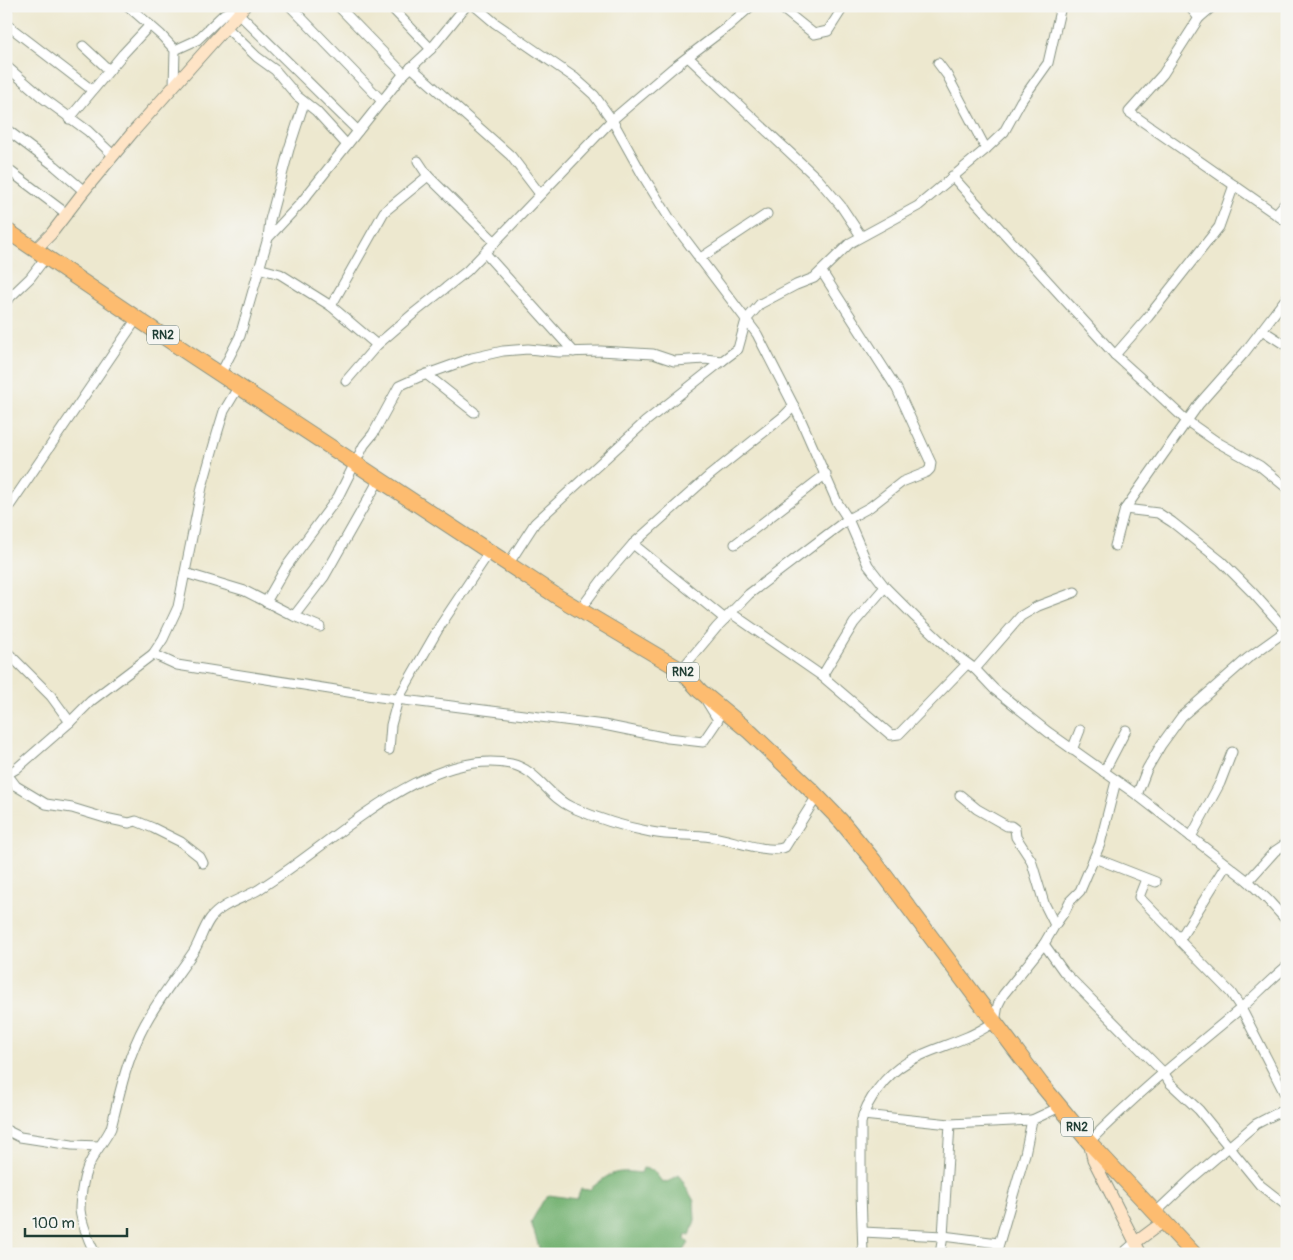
<svg xmlns="http://www.w3.org/2000/svg" width="1293" height="1260" font-family="Pangolin,sans-serif">
<rect width="100%" height="100%" fill="#f6f6f2"/>
<filter id="ink" filterUnits="userSpaceOnUse"><feTurbulence type="fractalNoise" baseFrequency=".02" numOctaves="2"/><feDisplacementMap in="SourceGraphic" scale="10" xChannelSelector="R" yChannelSelector="G"/><feConvolveMatrix kernelMatrix="1 2 1 2 8 2 1 2 1" color-interpolation-filters="sRGB"/></filter>
<filter id="wash" filterUnits="userSpaceOnUse"><feTurbulence type="fractalNoise" baseFrequency=".0096" numOctaves="4" result="noise"/><feDisplacementMap in="SourceGraphic" scale="20" xChannelSelector="R" yChannelSelector="G"/><feGaussianBlur stdDeviation="1.12" result="paint"/><feColorMatrix in="noise" values="0 0 0 0 0 0 0 0 0 0 0 0 0 0 0 0 0 1.4 0 .05"/><feComposite in="paint" operator="in"/></filter>
<g filter="url(#wash)">
<rect width="100%" height="100%" fill="#ede8cf"/>
<!-- forest -->
<path fill="#74b272" stroke="#4a7853" d="M 643,1168 L 653,1170 L 663,1183 L 669,1181 L 679,1175 L 694,1201 L 695,1220 L 690,1236 L 686,1235 L 685,1240 L 689,1243 L 682,1254 L 541,1254 L 531,1222 L 543,1201 L 549,1195 L 577,1199 L 581,1189 L 589,1190 C 611,1172 614,1170 641,1173 Z"/>
</g>
<g filter="url(#ink)">
<g fill="none" stroke-linecap="round" stroke-linejoin="round">
<!-- street casing -->
<g stroke="#869282" stroke-width="11">
<g id="street">
<path d="M 128,6 L 161,35 L 175,50 L 174,86"/>
<path d="M 290,6 L 382,101"/>
<path d="M 338,6 L 404,74"/>
<path d="M 390,6 L 431,49"/>
<path d="M 475,6 L 495,23 L 575,78 L 594,95 L 612,120 L 642,174 L 670,219 L 757,334 L 800,418 L 837,502 L 848,519 L 868,565 L 885,587 L 915,617 L 952,652 L 975,669 L 994,689 L 1048,732 L 1137,795 L 1248,881 L 1268,900 L 1287,921"/>
<path d="M 779,6 L 814,34 L 828,31 L 844,6"/>
<path d="M 1189,6 L 1199,18"/>
<path d="M 1213,6 L 1199,18 L 1163,74 L 1129,112 L 1287,222"/>
<path d="M 6,10 L 9,6"/>
<path d="M 238,13 L 358,131"/>
<path d="M 6,24 L 92,90"/>
<path d="M 226,27 L 257,57 L 275,70 L 297,96 L 316,111 L 347,145"/>
<path d="M 83,46 L 109,70"/>
<path d="M 175,50 L 197,40 L 224,14 L 240,8"/>
<path d="M 688,57 L 818,179 L 841,206 L 861,236"/>
<path d="M 938,63 L 947,75 L 986,149"/>
<path d="M 6,66 L 43,98 L 88,131 L 114,156"/>
<path d="M 411,67 L 511,156 L 540,194"/>
<path d="M 69,119 L 123,54 L 150,25"/>
<path d="M 6,129 L 55,166 L 84,191"/>
<path d="M 418,161 L 428,176 L 495,242"/>
<path d="M 6,168 L 67,214"/>
<path d="M 952,176 L 1115,355 L 1145,382 L 1187,421 L 1217,442 L 1260,466 L 1287,488"/>
<path d="M 1276,214 L 1287,201"/>
<path d="M 268,238 L 270,220 L 289,149 L 304,103"/>
<path d="M 485,253 L 574,352"/>
<path d="M 699,259 L 767,214"/>
<path d="M 258,268 L 280,274 L 331,306 L 377,345"/>
<path d="M 6,301 L 30,278 L 46,257"/>
<path d="M 331,306 L 384,212 L 428,176"/>
<path d="M 1262,330 L 1287,346"/>
<path d="M 1115,355 L 1148,317 L 1219,227 L 1234,185"/>
<path d="M 221,373 L 240,336 L 268,238 L 300,204 L 402,76 L 431,49 L 466,6"/>
<path d="M 426,374 L 474,412"/>
<path d="M 346,381 L 377,345 L 414,313 L 467,271 L 612,120 L 673,68 L 727,27 L 751,6"/>
<path d="M 1125,509 L 1158,513 L 1172,522 L 1221,561 L 1253,593 L 1286,630"/>
<path d="M 6,511 L 138,317"/>
<path d="M 633,544 L 725,619"/>
<path d="M 735,544 L 826,474"/>
<path d="M 1115,546 L 1125,509 L 1153,469 L 1199,404 L 1245,352 L 1287,297"/>
<path d="M 509,563 L 535,523 L 645,422 L 722,361"/>
<path d="M 185,573 L 245,591 L 294,616 L 324,577 L 380,478"/>
<path d="M 266,602 L 286,567 L 338,497 L 364,445 L 373,434 L 399,386 L 419,377 L 472,358 L 503,351 L 528,349 L 559,352 L 600,351 L 653,354 L 674,361 L 705,359 L 722,361 L 738,349 L 746,320 L 760,304 L 796,285 L 814,278 L 850,243 L 918,206 L 986,149 L 1004,132 L 1021,101 L 1048,63 L 1061,6"/>
<path d="M 579,611 L 602,580 L 633,544 L 709,476 L 784,416 L 794,406"/>
<path d="M 731,613 L 822,676 L 891,735 L 899,734 L 967,664"/>
<path d="M 294,616 L 320,627"/>
<path d="M 6,651 L 51,696 L 70,722"/>
<path d="M 153,654 L 177,665 L 380,697 L 604,725 L 668,738 L 703,742 L 718,720 L 707,702"/>
<path d="M 975,669 L 1021,616 L 1038,606 L 1075,592"/>
<path d="M 681,670 L 717,627 L 749,594 L 848,519 L 870,507 L 902,482 L 927,472 L 930,469 L 931,463 L 897,389 L 822,272"/>
<path d="M 822,676 L 854,623 L 885,587"/>
<path d="M 389,750 L 391,725 L 398,699 L 440,626 L 490,551"/>
<path d="M 1072,750 L 1080,730"/>
<path d="M 1104,772 L 1126,730"/>
<path d="M 7,774 L 16,786 L 46,804 L 72,808 L 105,818 L 129,823 L 136,821 L 153,828 L 181,842 L 200,857 L 203,863"/>
<path d="M 6,775 L 16,769 L 70,722 L 91,701 L 153,654 L 163,639 L 178,607 L 202,487 L 217,434 L 224,411 L 239,386"/>
<path d="M 1137,795 L 1147,769 L 1161,745 L 1182,716 L 1248,658 L 1287,630"/>
<path d="M 1191,837 L 1220,783 L 1232,752"/>
<path d="M 1093,860 L 1097,859 L 1156,882"/>
<path d="M 1226,865 L 1180,939 L 1180,941 L 1231,993 L 1241,1008 L 1287,1098"/>
<path d="M 1146,879 L 1139,897 L 1180,939"/>
<path d="M 1248,881 L 1275,851 L 1287,843"/>
<path d="M 1055,925 L 1065,911 L 1070,901 L 1080,891 L 1100,844 L 1116,781"/>
<path d="M 1044,944 L 1064,972 L 1163,1072 L 1170,1083 L 1199,1110 L 1260,1185 L 1287,1206"/>
<path d="M 863,1115 L 950,1124 L 1032,1120"/>
<path d="M 6,1130 L 20,1137 L 72,1145 L 99,1146"/>
<path d="M 1089,1142 C 1136,1094 1187,1053 1239,1010 C 1255,996 1270,980 1287,966"/>
<path d="M 1155,1213 L 1191,1179 L 1256,1124 L 1287,1108"/>
<path d="M 863,1232 L 943,1236 L 998,1243"/>
<path d="M 96,1254 C 90,1246 81,1220 80,1210 C 80,1201 83,1180 86,1172 C 91,1155 104,1143 111,1128 C 120,1092 127,1057 145,1024 C 159,998 178,975 194,951 C 200,941 203,929 210,919 C 221,904 242,899 258,890 C 264,886 270,882 276,878 C 340,836 430,747 511,764 C 538,770 548,797 571,807 C 596,818 624,827 651,832 C 671,836 692,834 712,837 C 731,839 769,855 785,847 L 817,796"/>
<path d="M 863,1254 L 861,1192 L 861,1123 C 864,1110 870,1099 878,1089 C 902,1056 932,1052 967,1037 C 977,1033 986,1027 995,1022 L 998,1005 L 1003,995 L 1044,944 L 1055,925 L 1044,903 L 1031,860 L 1016,837 L 1015,829 L 1011,826 L 1007,826 L 977,809 L 960,795"/>
<path d="M 940,1254 L 943,1236 L 950,1124"/>
<path d="M 996,1254 L 1025,1154 L 1032,1120 L 1060,1107"/>
<path d="M 1122,1254 L 1136,1242"/>
</g>
</g>
<!-- secondary casing -->
<g stroke="#869282" stroke-width="13">
<g id="secondary">
<path d="M 36,249 L 51,234 L 84,191 L 133,132 L 245,6"/>
<path d="M 1089,1142 L 1093,1159 L 1141,1254"/>
<path d="M 1136,1242 L 1163,1222"/>
</g>
</g>
<!-- highway casing -->
<g stroke="#869282" stroke-width="17">
<path id="highway" d="M 6,230 L 188,353 L 558,597 L 681,670 L 700,691 L 750,732 L 811,790 L 841,821 L 874,861 L 1041,1084 L 1089,1142 L 1194,1254"/>
</g>
<!-- street -->
<use href="#street" stroke="#fff" stroke-width="9"/>
<!-- secondary -->
<use href="#secondary" stroke="#fee4c6" stroke-width="11"/>
<!-- highway -->
<use href="#highway" stroke="#fdbc70" stroke-width="15"/>
</g>
</g>
<g text-anchor="middle" stroke-width="5" stroke-linejoin="round" paint-order="stroke">
<!-- shield labels -->
<g fill="#f6f6f2" stroke="#60746d" stroke-width="1">
<rect x="147" y="325.5" width="32" height="19" rx="4"/>
<rect x="667" y="662.5" width="32" height="19" rx="4"/>
<rect x="1061" y="1117.5" width="32" height="19" rx="4"/>
</g>
<g font-size="12" font-weight="bold" fill="#1f3d34">
<text x="163" y="339">RN2</text>
<text x="683" y="676">RN2</text>
<text x="1077" y="1131">RN2</text>
</g>
</g>
<!-- margin -->
<rect width="1293" height="1260" fill="none" stroke="#f6f6f2" stroke-width="25"/>
<!-- scale -->
<path d="M25 1228v8h102v-8" fill="none" stroke="#1f3d34" stroke-width="2.5"/>
<text x="32" y="1228" font-size="15" fill="#1f3d34" stroke="#f6f6f2" stroke-width="4" paint-order="stroke">100 m</text>
</svg>
